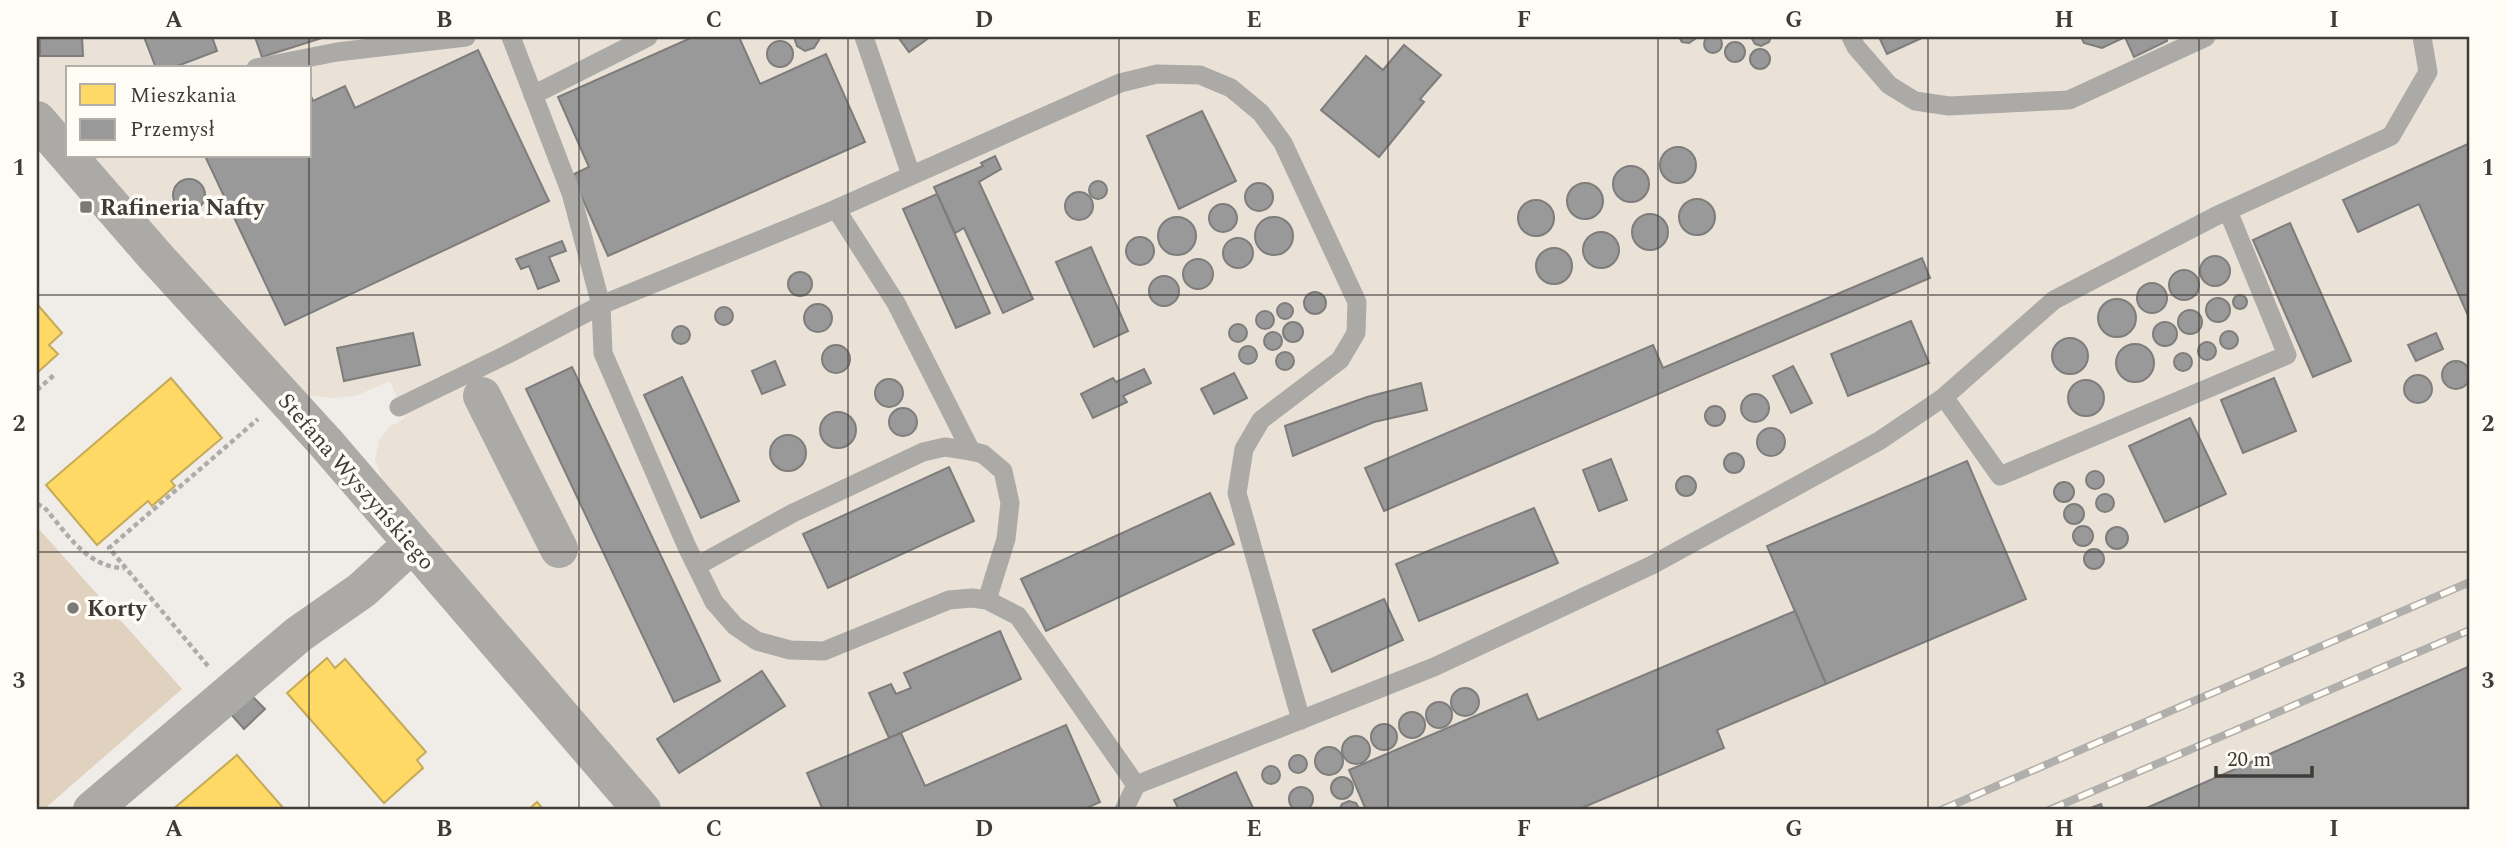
<svg xmlns="http://www.w3.org/2000/svg" width="2507" height="847" font-family="Spectral,serif">
<rect width="100%" height="100%" fill="#f0ece8"/>
<!-- built -->
<path fill="#eae1d7" d="M 37,37 L 2470,37 L 2470,810 L 663,810 L 507,633 L 383,481 L 375,460 L 379,440 L 389,427 L 405,418 L 390,381 L 355,396 L 332,398 L 306,395 L 90,156 L 310,156 L 310,68 L 68,68 L 68,131 L 37,95 Z"/>
<!-- green -->
<path fill="#e1d2bf" d="M 37,527 L 182,689 L 43,810 L 37,803 Z"/>
<!-- homes -->
<g fill="#ffd966" stroke="#c5aa58" stroke-width="2">
<path d="M 37,304 L 62,333 L 49,345 L 58,354 L 37,373 Z"/>
<path d="M 171,378 L 222,438 L 171,481 L 175,486 L 152,506 L 148,501 L 97,545 L 46,485 Z"/>
<path d="M 327,658 L 335,668 L 345,659 L 426,752 L 417,760 L 423,768 L 384,803 L 287,693 Z"/>
<path d="M 237,755 L 285,810 L 172,810 Z"/>
<path d="M 537,802 L 544,810 L 528,810 Z"/>
</g>
<!-- industry -->
<g fill="#999" stroke="#7e7d7c" stroke-width="2">
<circle cx="1713" cy="44" r="9"/>
<path d="M 40,37 L 82,37 L 83,56 L 40,56 Z"/>
<path d="M 144,37 L 212,37 L 217,51 L 172,68 L 156,68 Z"/>
<path d="M 255,37 L 325,37 L 262,57 Z"/>
<path d="M 693,37 L 739,37 L 760,84 L 826,54 L 865,142 L 608,256 L 572,175 L 589,167 L 558,97 Z"/>
<path d="M 794,37 L 819,37 L 819,40 L 814,48 L 805,51 L 797,46 Z"/>
<path d="M 898,37 L 930,37 L 909,52 Z"/>
<path d="M 1679,37 L 1698,37 L 1689,43 L 1682,42 Z"/>
<path d="M 1751,37 L 1771,37 L 1769,42 L 1761,46 L 1755,44 Z"/>
<path d="M 1879,37 L 1924,37 L 1887,54 Z"/>
<path d="M 2081,37 L 2166,37 L 2167,41 L 2134,57 L 2125,37 L 2102,48 L 2084,43 Z"/>
<circle cx="780" cy="54" r="13"/>
<circle cx="1735" cy="52" r="10"/>
<path d="M 1404,45 L 1441,75 L 1420,99 L 1424,102 L 1379,157 L 1321,110 L 1366,56 L 1383,70 Z"/>
<circle cx="1760" cy="59" r="10"/>
<path d="M 478,50 L 549,201 L 285,325 L 205,156 L 310,156 L 310,94 L 313,101 L 345,86 L 355,108 Z"/>
<path d="M 1202,111 L 1236,181 L 1179,209 L 1147,136 Z"/>
<path d="M 2470,143 L 2470,320 L 2419,204 L 2358,232 L 2343,200 Z"/>
<circle cx="1678" cy="165" r="18"/>
<path d="M 995,156 L 1001,169 L 979,182 L 1033,299 L 1003,313 L 964,228 L 955,233 L 934,187 L 983,166 L 981,163 Z"/>
<circle cx="1631" cy="184" r="18"/>
<circle cx="189" cy="195" r="16"/>
<circle cx="1098" cy="190" r="9"/>
<circle cx="1585" cy="201" r="18"/>
<circle cx="1259" cy="197" r="14"/>
<circle cx="1079" cy="206" r="14"/>
<path d="M 937,194 L 990,313 L 956,328 L 903,209 Z"/>
<circle cx="1697" cy="217" r="18"/>
<circle cx="1536" cy="218" r="18"/>
<circle cx="1223" cy="218" r="14"/>
<circle cx="1650" cy="232" r="18"/>
<circle cx="1274" cy="236" r="19"/>
<circle cx="1177" cy="236" r="19"/>
<path d="M 2290,223 L 2351,361 L 2313,377 L 2253,240 Z"/>
<circle cx="1601" cy="250" r="18"/>
<circle cx="1140" cy="251" r="14"/>
<circle cx="1238" cy="253" r="15"/>
<path d="M 562,241 L 566,251 L 549,257 L 559,281 L 538,289 L 529,266 L 521,269 L 516,259 Z"/>
<path d="M 1091,247 L 1128,331 L 1094,347 L 1056,262 Z"/>
<circle cx="1554" cy="266" r="18"/>
<circle cx="2215" cy="271" r="15"/>
<path d="M 1922,258 L 1930,278 L 1384,511 L 1365,468 L 1653,345 L 1663,368 Z"/>
<circle cx="1198" cy="274" r="15"/>
<circle cx="2184" cy="285" r="15"/>
<circle cx="800" cy="284" r="12"/>
<circle cx="1164" cy="291" r="15"/>
<circle cx="2152" cy="298" r="15"/>
<circle cx="1315" cy="303" r="11"/>
<circle cx="2240" cy="302" r="7"/>
<circle cx="2218" cy="310" r="12"/>
<circle cx="2117" cy="318" r="19"/>
<circle cx="1285" cy="311" r="8"/>
<circle cx="818" cy="318" r="14"/>
<circle cx="724" cy="316" r="9"/>
<circle cx="2190" cy="322" r="12"/>
<circle cx="1265" cy="320" r="9"/>
<path d="M 1911,321 L 1929,363 L 1848,396 L 1831,354 Z"/>
<circle cx="1293" cy="332" r="10"/>
<circle cx="2165" cy="334" r="12"/>
<circle cx="1238" cy="333" r="9"/>
<circle cx="681" cy="335" r="9"/>
<circle cx="2229" cy="340" r="9"/>
<circle cx="1273" cy="341" r="9"/>
<path d="M 413,333 L 420,365 L 344,381 L 337,348 Z"/>
<path d="M 2436,333 L 2443,349 L 2416,361 L 2408,345 Z"/>
<circle cx="2070" cy="356" r="18"/>
<circle cx="2207" cy="351" r="9"/>
<circle cx="2135" cy="363" r="19"/>
<circle cx="836" cy="359" r="14"/>
<circle cx="1248" cy="355" r="9"/>
<circle cx="1285" cy="361" r="9"/>
<circle cx="2183" cy="362" r="9"/>
<path d="M 775,361 L 785,385 L 762,394 L 752,371 Z"/>
<circle cx="2456" cy="375" r="14"/>
<path d="M 1793,366 L 1812,403 L 1791,413 L 1773,376 Z"/>
<path d="M 572,367 L 720,681 L 674,702 L 526,389 Z"/>
<path d="M 1144,369 L 1151,383 L 1123,396 L 1127,402 L 1093,418 L 1081,394 L 1113,378 L 1116,382 Z"/>
<path d="M 1234,373 L 1247,398 L 1214,414 L 1201,389 Z"/>
<circle cx="2418" cy="389" r="14"/>
<path d="M 682,377 L 739,501 L 701,518 L 644,395 Z"/>
<path d="M 2274,378 L 2296,431 L 2243,453 L 2221,400 Z"/>
<circle cx="889" cy="393" r="14"/>
<circle cx="2086" cy="398" r="18"/>
<path d="M 1421,383 L 1427,410 L 1374,422 L 1293,456 L 1285,426 L 1367,397 Z"/>
<circle cx="1755" cy="408" r="14"/>
<circle cx="1715" cy="416" r="10"/>
<circle cx="903" cy="422" r="14"/>
<circle cx="838" cy="430" r="18"/>
<path d="M 2190,418 L 2226,494 L 2165,522 L 2129,446 Z"/>
<circle cx="1771" cy="442" r="14"/>
<circle cx="788" cy="453" r="18"/>
<circle cx="1734" cy="463" r="10"/>
<path d="M 1611,459 L 1627,500 L 1599,511 L 1583,470 Z"/>
<path d="M 1967,461 L 2026,599 L 1826,684 L 1767,546 Z"/>
<path d="M 949,467 L 974,521 L 828,588 L 803,534 Z"/>
<circle cx="2095" cy="480" r="9"/>
<circle cx="1686" cy="486" r="10"/>
<circle cx="2064" cy="492" r="10"/>
<path d="M 1210,493 L 1234,544 L 1046,631 L 1021,579 Z"/>
<circle cx="2105" cy="503" r="9"/>
<circle cx="2074" cy="514" r="10"/>
<path d="M 1534,508 L 1558,563 L 1419,621 L 1396,564 Z"/>
<circle cx="2083" cy="536" r="10"/>
<circle cx="2117" cy="538" r="11"/>
<circle cx="2094" cy="559" r="10"/>
<path d="M 1384,599 L 1403,640 L 1332,672 L 1313,630 Z"/>
<path d="M 1795,611 L 1826,684 L 1717,730 L 1724,748 L 1577,810 L 1366,810 L 1349,770 L 1527,694 L 1538,720 Z"/>
<path d="M 1000,631 L 1021,679 L 889,738 L 869,693 L 891,684 L 896,694 L 911,688 L 904,673 Z"/>
<path d="M 2470,666 L 2470,810 L 2142,810 Z"/>
<path d="M 762,671 L 785,706 L 679,773 L 657,739 Z"/>
<circle cx="1465" cy="702" r="14"/>
<path d="M 251,695 L 265,709 L 244,729 L 230,713 Z"/>
<circle cx="1439" cy="715" r="13"/>
<circle cx="1412" cy="725" r="13"/>
<circle cx="1384" cy="737" r="13"/>
<path d="M 1066,725 L 1100,802 L 1082,810 L 823,810 L 807,773 L 901,733 L 925,786 Z"/>
<circle cx="1356" cy="750" r="14"/>
<circle cx="1329" cy="761" r="14"/>
<circle cx="1298" cy="764" r="9"/>
<circle cx="1271" cy="775" r="9"/>
<path d="M 1236,772 L 1254,810 L 1179,810 L 1174,800 Z"/>
<circle cx="1342" cy="788" r="11"/>
<circle cx="1301" cy="799" r="12"/>
<path d="M 1349,801 L 1356,803 L 1360,810 L 1339,810 L 1342,804 Z"/>
<path d="M 2101,804 L 2103,810 L 2085,810 Z"/>
</g>
<g fill="none" stroke-linecap="round" stroke-linejoin="round">
<!-- path -->
<g stroke="#aeacaa" stroke-width="4.5" stroke-dasharray="5 3.5" stroke-linecap="butt">
<path d="M 37,390 L 54,375"/>
<path d="M 37,504 L 44,507 C 66,532 87,568 124,568"/>
<path d="M 208,666 L 109,548 L 258,419"/>
</g>
<!-- service -->
<g stroke="#abaaa7" stroke-width="19">
<path d="M 511,37 L 571,193 L 601,305 L 603,353 L 687,547 L 714,602 L 735,626 L 757,641 L 790,650 L 824,651 L 949,600 L 972,598 L 987,600 L 1018,616 L 1136,785 L 1124,810"/>
<path d="M 864,37 L 911,175"/>
<path d="M 1851,37 L 1856,47 L 1889,85 L 1915,101 L 1949,106 L 2069,100 L 2206,37"/>
<path d="M 256,68 L 337,52 L 466,37"/>
<path d="M 533,95 L 648,37"/>
<path d="M 836,209 L 896,303 L 971,451"/>
<path d="M 1944,397 L 2000,476 L 2287,355 L 2228,211"/>
<path d="M 399,407 L 506,355 L 601,305 L 836,209 L 1120,83 L 1157,74 L 1200,75 L 1231,88 L 1261,113 L 1283,143 L 1357,302 L 1356,333 L 1340,360 L 1261,420 L 1244,449 L 1237,493 L 1301,720"/>
<path d="M 697,566 L 793,513 L 923,452 L 945,447 L 971,451 L 983,454 L 1003,471 L 1010,503 L 1006,539 L 987,600"/>
<path d="M 1136,785 L 1434,667 L 1652,565 L 1879,441 L 1944,397 L 2054,300 L 2216,216 L 2391,136 L 2428,72 L 2422,37"/>
</g>
<!-- minor -->
<g stroke="#abaaa7" stroke-width="38">
<path d="M 482,396 L 559,549"/>
<path d="M 92,810 L 299,634 L 362,590 L 412,544"/>
</g>
<!-- tertiary -->
<path stroke="#abaaa7" stroke-width="38" d="M 37,120 L 156,257 L 325,442 L 642,810"/>
<!-- rail casing -->
<g stroke="#b0afac" stroke-width="8">
<g id="rail">
<path d="M 1941,810 L 2470,582"/>
<path d="M 2049,810 L 2470,630"/>
</g>
</g>
<!-- rail -->
<use href="#rail" stroke="#fffbf5" stroke-width="5" stroke-dasharray="16" stroke-linecap="butt"/>
</g>
<!-- grid -->
<path fill="none" stroke="#3f3c38" stroke-width="2" stroke-opacity="0.55" d="M 309,37 L 309,68M 579,37 L 579,810M 848,37 L 848,810M 1119,37 L 1119,810M 1388,37 L 1388,810M 1658,37 L 1658,810M 1928,37 L 1928,810M 2199,37 L 2199,810M 309,156 L 309,810M 37,295 L 2470,295M 37,552 L 2470,552"/>
<!-- markers -->
<g fill="#7d7a76" stroke="#fffbf5" stroke-width="2.5">
<rect x="79" y="200" width="14" height="14" rx="3.5"/>
<circle cx="73" cy="608" r="7"/>
</g>
<g text-anchor="middle" stroke-width="7" stroke-linejoin="round" paint-order="stroke">
<!-- poi labels -->
<g font-size="23" font-weight="bold" fill="#3f3c38" stroke="#fffbf5" text-anchor="start">
<text x="100" y="215">Rafineria Nafty</text>
<text x="87" y="616">Korty</text>
</g>
<!-- street labels -->
<g font-size="23" fill="#3f3c38" stroke="#fffbf5">
<text transform="translate(357 481) rotate(49)" y="8">Stefana Wyszyńskiego</text>
</g>
</g>
<!-- border -->
<rect width="2507" height="847" fill="none" stroke="#fffbf5" stroke-width="77"/>
<!-- legend -->
<rect x="66" y="66" width="245" height="91" fill="#fffbf5" stroke="#b2afa9" stroke-width="2"/>
<rect x="80" y="84" width="35" height="21" fill="#ffd966" stroke="#b2afa9" stroke-width="2"/>
<text x="130" y="102" font-size="21" fill="#3f3c38">Mieszkania</text>
<rect x="80" y="119" width="35" height="21" fill="#999999" stroke="#b2afa9" stroke-width="2"/>
<text x="130" y="136" font-size="21" fill="#3f3c38">Przemysł</text>
<!-- scale -->
<path d="M2216 766v10h96v-10" fill="none" stroke="#3f3c38" stroke-width="3.5"/>
<text x="2227" y="766" font-size="21" fill="#3f3c38" stroke="#fffbf5" stroke-width="5" paint-order="stroke">20 m</text>
<rect x="38" y="38" width="2430" height="770" fill="none" stroke="#3f3c38" stroke-width="2.5"/>
<g font-size="23" text-anchor="middle" font-weight="bold" fill="#3f3c38">
<text x="174" y="27">A</text>
<text x="444" y="27">B</text>
<text x="714" y="27">C</text>
<text x="984" y="27">D</text>
<text x="1254" y="27">E</text>
<text x="1524" y="27">F</text>
<text x="1794" y="27">G</text>
<text x="2064" y="27">H</text>
<text x="2334" y="27">I</text>
<text x="19" y="175">1</text>
<text x="2488" y="175">1</text>
<text x="19" y="431">2</text>
<text x="2488" y="431">2</text>
<text x="19" y="688">3</text>
<text x="2488" y="688">3</text>
<text x="174" y="836">A</text>
<text x="444" y="836">B</text>
<text x="714" y="836">C</text>
<text x="984" y="836">D</text>
<text x="1254" y="836">E</text>
<text x="1524" y="836">F</text>
<text x="1794" y="836">G</text>
<text x="2064" y="836">H</text>
<text x="2334" y="836">I</text>
</g>
</svg>
